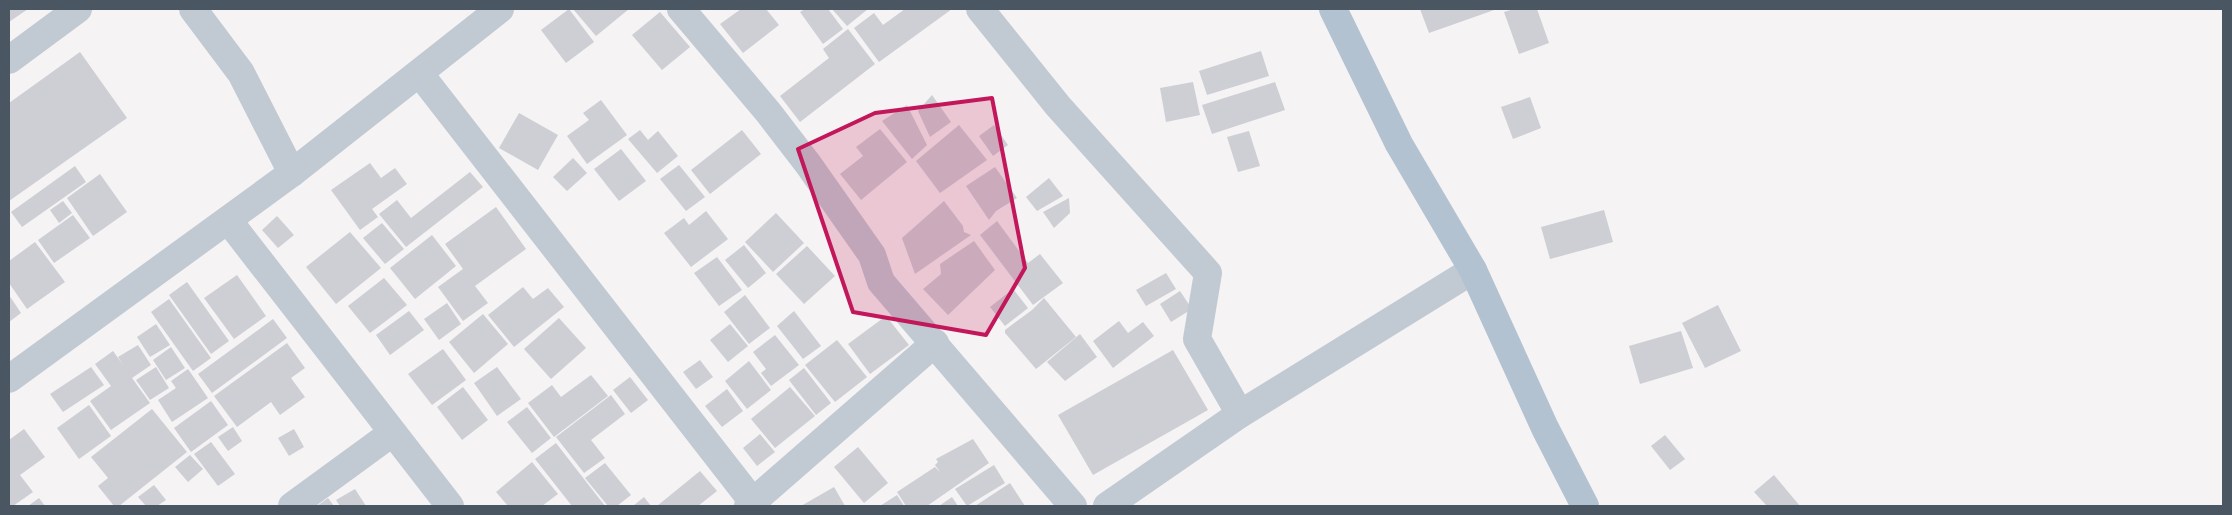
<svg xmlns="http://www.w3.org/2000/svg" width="2232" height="515" font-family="Arial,sans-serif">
<rect width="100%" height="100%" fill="#f5f3f3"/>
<!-- building -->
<g fill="#cdcfd5">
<path d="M 9,9 L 28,9 L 9,22 Z"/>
<path d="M 569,9 L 594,42 L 566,63 L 541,30 Z"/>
<path d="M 573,9 L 629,9 L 596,36 Z"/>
<path d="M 741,9 L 766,9 L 779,25 L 743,53 L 720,24 Z"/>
<path d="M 805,9 L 828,9 L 843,29 L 823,44 L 800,12 Z"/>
<path d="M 832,9 L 868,9 L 847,26 Z"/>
<path d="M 905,9 L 952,9 L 879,62 L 854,28 L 874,13 L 883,25 Z"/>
<path d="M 1420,9 L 1497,9 L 1429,33 Z"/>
<path d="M 1514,9 L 1537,9 L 1549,43 L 1519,54 L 1504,12 Z"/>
<path d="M 660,12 L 690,47 L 662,70 L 632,35 Z"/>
<path d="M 848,29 L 875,64 L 800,122 L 780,96 L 829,58 L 823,49 Z"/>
<path d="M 1261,51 L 1269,76 L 1207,95 L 1199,71 Z"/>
<path d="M 80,52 L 127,118 L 9,201 L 9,103 Z"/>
<path d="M 1193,82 L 1200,115 L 1166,122 L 1160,88 Z"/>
<path d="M 1275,82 L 1285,110 L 1212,134 L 1202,105 Z"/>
<path d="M 932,95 L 951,122 L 930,137 L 918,111 Z"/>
<path d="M 1530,97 L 1541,128 L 1513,139 L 1501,107 Z"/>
<path d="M 601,100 L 627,135 L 587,164 L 567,136 L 589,120 L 583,113 Z"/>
<path d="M 907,105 L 927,145 L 912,159 L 882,121 Z"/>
<path d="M 519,113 L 558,135 L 538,170 L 499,148 Z"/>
<path d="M 959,125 L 987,160 L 940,193 L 916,161 Z"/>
<path d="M 994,125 L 1008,145 L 993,156 L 979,136 Z"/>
<path d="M 880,129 L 907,162 L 861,200 L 840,174 L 863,156 L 856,147 Z"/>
<path d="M 640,130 L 648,140 L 658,131 L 678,156 L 657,173 L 628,139 Z"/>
<path d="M 742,130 L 761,154 L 710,194 L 691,170 Z"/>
<path d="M 1249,131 L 1260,166 L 1238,172 L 1227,137 Z"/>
<path d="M 621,149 L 646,181 L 619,201 L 594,169 Z"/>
<path d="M 573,158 L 587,173 L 567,191 L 553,177 Z"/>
<path d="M 370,163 L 381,178 L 395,168 L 407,184 L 372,209 L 378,217 L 360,230 L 331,190 Z"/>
<path d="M 679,165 L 705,197 L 686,211 L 660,179 Z"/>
<path d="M 75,166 L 86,182 L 22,227 L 11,212 Z"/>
<path d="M 995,167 L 1017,198 L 996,211 L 989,220 L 966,186 Z"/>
<path d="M 470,172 L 483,187 L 406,247 L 379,214 L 397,200 L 411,218 Z"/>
<path d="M 100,174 L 127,212 L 93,236 L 67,198 Z"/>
<path d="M 1049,178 L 1063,196 L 1037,211 L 1026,197 Z"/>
<path d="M 1069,198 L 1070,213 L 1054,228 L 1043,212 Z"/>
<path d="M 63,201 L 72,213 L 59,223 L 50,210 Z"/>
<path d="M 944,201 L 963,226 L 964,232 L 971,235 L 915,274 L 902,238 Z"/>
<path d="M 496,207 L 526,249 L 475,286 L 488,303 L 463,321 L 438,287 L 463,269 L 445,244 Z"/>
<path d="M 1604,210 L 1613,242 L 1550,259 L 1541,227 Z"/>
<path d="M 706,211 L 728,239 L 691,267 L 664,233 L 684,218 L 689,225 Z"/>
<path d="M 776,213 L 804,243 L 773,272 L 745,242 Z"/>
<path d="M 73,215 L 90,238 L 54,263 L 38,240 Z"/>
<path d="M 277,216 L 294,235 L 278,248 L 262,230 Z"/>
<path d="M 997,221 L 1028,263 L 1040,254 L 1063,283 L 1033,305 L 980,235 Z"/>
<path d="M 382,223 L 404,249 L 385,264 L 363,238 Z"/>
<path d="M 350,232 L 381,268 L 336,304 L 306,267 Z"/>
<path d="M 432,235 L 456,266 L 415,299 L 390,268 Z"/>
<path d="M 974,241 L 995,270 L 948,315 L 923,289 L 941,274 L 940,264 Z"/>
<path d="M 35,242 L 65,282 L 27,309 L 9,283 L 9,261 Z"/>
<path d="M 744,245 L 766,273 L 748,288 L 725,260 Z"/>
<path d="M 807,246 L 835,276 L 804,304 L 776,274 Z"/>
<path d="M 717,257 L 742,290 L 719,306 L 694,273 Z"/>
<path d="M 1166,273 L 1176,289 L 1146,306 L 1136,290 Z"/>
<path d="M 237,275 L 266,316 L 234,339 L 204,298 Z"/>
<path d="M 384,278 L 407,305 L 370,333 L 348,306 Z"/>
<path d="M 187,282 L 229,341 L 211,354 L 169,295 Z"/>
<path d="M 523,287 L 533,299 L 548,288 L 564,307 L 514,347 L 488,315 Z"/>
<path d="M 1013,289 L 1028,308 L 1005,326 L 990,307 Z"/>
<path d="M 1180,291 L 1192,309 L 1171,322 L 1160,304 Z"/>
<path d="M 9,295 L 21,313 L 9,322 Z"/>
<path d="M 745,295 L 770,328 L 749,344 L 724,312 Z"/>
<path d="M 1044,298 L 1076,337 L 1036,369 L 1005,333 L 1005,330 L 1032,310 Z"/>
<path d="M 169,299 L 211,358 L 193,371 L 151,312 Z"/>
<path d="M 447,303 L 461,324 L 439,340 L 424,319 Z"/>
<path d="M 1718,305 L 1741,351 L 1705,368 L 1682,323 Z"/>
<path d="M 409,311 L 424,330 L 390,355 L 376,335 Z"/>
<path d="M 794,311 L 821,346 L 803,359 L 777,326 Z"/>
<path d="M 483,314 L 508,344 L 474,373 L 449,342 Z"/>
<path d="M 886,316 L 909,345 L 870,374 L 848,344 Z"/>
<path d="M 559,318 L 586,348 L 551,379 L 524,349 Z"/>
<path d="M 273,319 L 287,338 L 212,393 L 198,374 Z"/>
<path d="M 1119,321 L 1128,333 L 1143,322 L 1154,336 L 1113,368 L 1093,341 Z"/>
<path d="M 156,324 L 170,345 L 150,357 L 137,337 Z"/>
<path d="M 730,324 L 748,346 L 728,362 L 710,340 Z"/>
<path d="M 1681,331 L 1693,368 L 1640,384 L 1629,346 Z"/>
<path d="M 1080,334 L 1097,357 L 1065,381 L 1047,362 Z"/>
<path d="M 775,335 L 799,365 L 771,386 L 761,373 L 766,369 L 753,352 Z"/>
<path d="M 837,340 L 867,377 L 835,402 L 805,365 Z"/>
<path d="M 287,343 L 305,368 L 291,378 L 305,397 L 280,415 L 271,402 L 237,427 L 214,396 Z"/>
<path d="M 138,345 L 151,365 L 132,378 L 150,403 L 111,430 L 90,401 L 111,386 L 95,364 L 113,351 L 123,365 L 118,357 Z"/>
<path d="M 171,347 L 185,368 L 166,380 L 153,360 Z"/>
<path d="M 443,349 L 466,380 L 432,405 L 408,374 Z"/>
<path d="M 1173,350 L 1208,410 L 1093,475 L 1058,415 Z"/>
<path d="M 700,360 L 713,377 L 696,389 L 683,372 Z"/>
<path d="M 749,361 L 771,390 L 747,409 L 725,381 Z"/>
<path d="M 91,367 L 104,385 L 63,412 L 50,394 Z"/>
<path d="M 156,367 L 169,388 L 150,400 L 136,380 Z"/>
<path d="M 497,367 L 521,399 L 497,416 L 474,383 Z"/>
<path d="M 804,368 L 831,403 L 816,415 L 789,380 Z"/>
<path d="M 188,369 L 208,398 L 172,422 L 158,400 L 176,388 L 171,381 Z"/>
<path d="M 591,375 L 608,396 L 554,437 L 528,403 L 552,385 L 561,397 Z"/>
<path d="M 630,377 L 648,400 L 631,413 L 613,390 Z"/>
<path d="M 463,387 L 488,420 L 462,440 L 437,407 Z"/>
<path d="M 790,387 L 815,416 L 775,448 L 751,419 Z"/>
<path d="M 727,389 L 743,411 L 722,427 L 705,406 Z"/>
<path d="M 611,395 L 625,414 L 591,440 L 605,458 L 584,473 L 556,437 Z"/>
<path d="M 211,401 L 228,425 L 191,452 L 174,428 Z"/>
<path d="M 89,405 L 111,436 L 79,459 L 57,428 Z"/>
<path d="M 527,407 L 551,438 L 532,453 L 507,422 Z"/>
<path d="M 152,409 L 187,452 L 119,506 L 114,506 L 98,486 L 108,478 L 91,457 Z"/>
<path d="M 233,427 L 242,441 L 228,451 L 218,437 Z"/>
<path d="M 24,429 L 45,457 L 20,475 L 33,492 L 13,506 L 9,506 L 9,440 Z"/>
<path d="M 294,429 L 304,447 L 289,456 L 278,438 Z"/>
<path d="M 760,434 L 775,452 L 757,466 L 743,448 Z"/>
<path d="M 1665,435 L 1685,459 L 1670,470 L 1651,446 Z"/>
<path d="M 973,439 L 989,463 L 927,506 L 906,506 L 897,492 L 935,467 L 940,472 L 935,465 L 938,462 L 936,459 Z"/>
<path d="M 211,442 L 235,474 L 218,486 L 194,454 Z"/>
<path d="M 556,443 L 605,506 L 572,506 L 535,459 Z"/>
<path d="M 858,447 L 888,483 L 864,503 L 834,467 Z"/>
<path d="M 190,455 L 203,469 L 188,482 L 175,467 Z"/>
<path d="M 532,462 L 558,494 L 542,506 L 508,506 L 496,492 Z"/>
<path d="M 605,463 L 631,495 L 617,506 L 608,506 L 585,478 Z"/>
<path d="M 994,465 L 1005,483 L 967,506 L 955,489 Z"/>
<path d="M 700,471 L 717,491 L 698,506 L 657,506 Z"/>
<path d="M 1774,475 L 1800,506 L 1767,506 L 1754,492 Z"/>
<path d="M 1010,483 L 1025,506 L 975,506 Z"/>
<path d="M 154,485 L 166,500 L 157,506 L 146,506 L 138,497 Z"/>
<path d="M 834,487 L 845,506 L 801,506 Z"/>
<path d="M 355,489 L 366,506 L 340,506 L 336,500 Z"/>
<path d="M 897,495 L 904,506 L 880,506 Z"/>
<path d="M 644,497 L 651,506 L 633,506 Z"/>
<path d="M 952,497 L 958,506 L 939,506 Z"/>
<path d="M 39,498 L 45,506 L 28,506 Z"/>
<path d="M 328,498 L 334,506 L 317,506 Z"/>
</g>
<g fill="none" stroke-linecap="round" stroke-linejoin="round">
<!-- street -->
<g stroke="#c1cad2" stroke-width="28">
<path d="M 193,9 L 241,73 L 292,173"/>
<path d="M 681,9 L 768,112 L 808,164 L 872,255 L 881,282 L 1073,506"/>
<path d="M 980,9 L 1058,106 L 1208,273 L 1197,339 L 1240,414"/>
<path d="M 9,60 L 78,9"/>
<path d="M 420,74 L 753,502"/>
<path d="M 228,220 L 450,506"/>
<path d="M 9,379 L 292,173 L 500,9"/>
<path d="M 292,506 L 392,433"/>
<path d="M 748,506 L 935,343"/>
<path d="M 1107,506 L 1240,414 L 1473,270"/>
</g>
<!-- primary -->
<path stroke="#b3c2d1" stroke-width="28" d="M 1333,9 L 1399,144 L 1473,270 L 1545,428 L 1585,506"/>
</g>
<!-- marked area -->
<path fill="#c2185b" fill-opacity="0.2" stroke="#c2185b" stroke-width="4" stroke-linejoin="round" d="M 992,98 L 1025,268 L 986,335 L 853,312 L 798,149 L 875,113 Z"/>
<!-- border -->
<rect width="2232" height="515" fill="none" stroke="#4a5661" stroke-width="20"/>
</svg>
